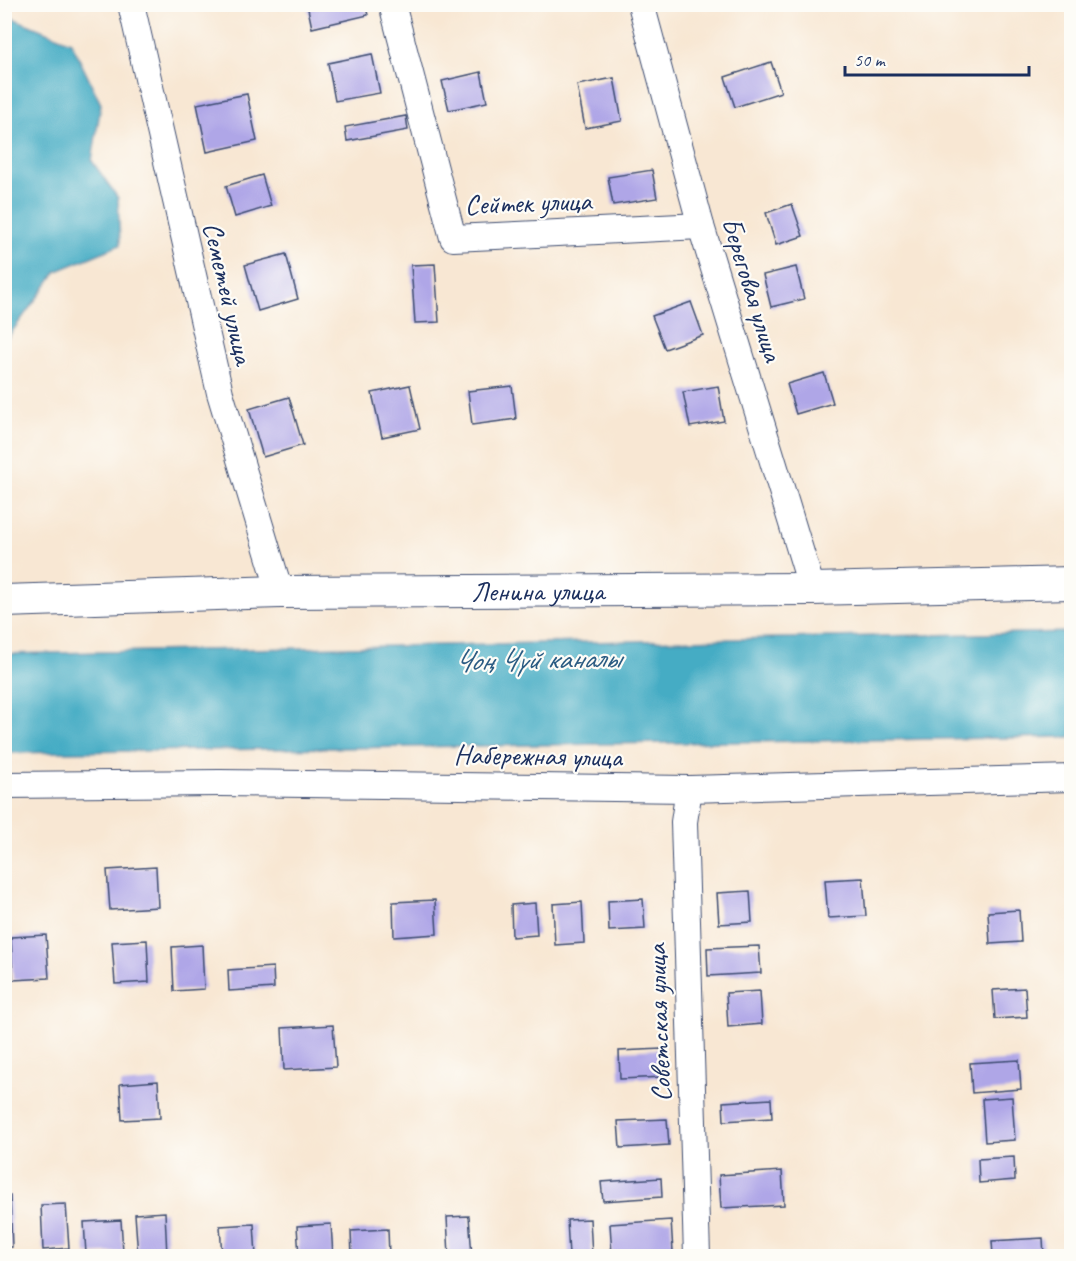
<svg xmlns="http://www.w3.org/2000/svg" width="1076" height="1261" font-family="Caveat,sans-serif">
<rect width="100%" height="100%" fill="#fdfcf7"/>
<filter id="ink" filterUnits="userSpaceOnUse"><feTurbulence type="fractalNoise" baseFrequency=".0167" numOctaves="2"/><feDisplacementMap in="SourceGraphic" scale="12" xChannelSelector="R" yChannelSelector="G"/><feConvolveMatrix kernelMatrix="1 2 1 2 8 2 1 2 1" color-interpolation-filters="sRGB"/></filter>
<filter id="wash" filterUnits="userSpaceOnUse"><feTurbulence type="fractalNoise" baseFrequency=".008" numOctaves="4" result="noise"/><feDisplacementMap in="SourceGraphic" scale="24" xChannelSelector="R" yChannelSelector="G"/><feGaussianBlur stdDeviation="1.35" result="paint"/><feColorMatrix in="noise" values="0 0 0 0 0 0 0 0 0 0 0 0 0 0 0 0 0 1.4 0 .05"/><feComposite in="paint" operator="in"/></filter>
<g filter="url(#wash)">
<rect width="100%" height="100%" fill="#f8e7d3"/>
<!-- water -->
<g fill="#45acc4" stroke="#306e91" stroke-width="1.5">
<path d="M 5,15 L 71,42 L 101,104 L 92,161 L 118,198 L 120,245 L 57,271 L 5,341 Z"/>
<path d="M 1071,632 L 1071,737 L 5,753 L 5,654 Z"/>
</g>
<g id="blocks">
<!-- building -->
<g fill="#afa6e7">
<path d="M 307,4 L 365,4 L 368,15 L 312,28 Z"/>
<path d="M 372,54 L 380,93 L 335,101 L 328,63 Z"/>
<path d="M 771,62 L 781,92 L 735,107 L 725,77 Z"/>
<path d="M 481,72 L 487,102 L 449,110 L 442,81 Z"/>
<path d="M 614,78 L 622,121 L 585,128 L 577,85 Z"/>
<path d="M 247,94 L 257,141 L 207,152 L 197,104 Z"/>
<path d="M 406,116 L 408,130 L 347,141 L 345,127 Z"/>
<path d="M 652,170 L 657,198 L 613,205 L 608,177 Z"/>
<path d="M 262,175 L 271,206 L 235,217 L 226,186 Z"/>
<path d="M 792,204 L 803,236 L 776,245 L 766,213 Z"/>
<path d="M 286,254 L 298,299 L 258,311 L 245,265 Z"/>
<path d="M 435,264 L 439,322 L 415,323 L 411,265 Z"/>
<path d="M 796,267 L 804,299 L 771,307 L 763,275 Z"/>
<path d="M 691,302 L 703,335 L 665,349 L 652,316 Z"/>
<path d="M 824,373 L 833,403 L 796,414 L 787,384 Z"/>
<path d="M 410,385 L 420,429 L 382,437 L 372,393 Z"/>
<path d="M 512,386 L 516,419 L 472,425 L 468,391 Z"/>
<path d="M 718,386 L 724,421 L 690,427 L 683,392 Z"/>
<path d="M 289,397 L 303,445 L 263,457 L 249,409 Z"/>
<path d="M 156,867 L 158,907 L 110,910 L 107,870 Z"/>
<path d="M 863,878 L 866,916 L 828,918 L 825,880 Z"/>
<path d="M 750,891 L 752,922 L 719,924 L 717,893 Z"/>
<path d="M 643,899 L 645,929 L 609,931 L 608,901 Z"/>
<path d="M 435,900 L 437,934 L 394,937 L 393,902 Z"/>
<path d="M 582,902 L 584,943 L 555,945 L 553,904 Z"/>
<path d="M 535,903 L 537,935 L 512,937 L 511,905 Z"/>
<path d="M 1019,910 L 1021,942 L 990,944 L 988,912 Z"/>
<path d="M 46,935 L 49,978 L 13,980 L 11,937 Z"/>
<path d="M 147,940 L 149,982 L 115,984 L 112,942 Z"/>
<path d="M 202,945 L 204,989 L 174,991 L 172,947 Z"/>
<path d="M 759,946 L 761,973 L 708,976 L 707,948 Z"/>
<path d="M 273,967 L 274,988 L 229,991 L 228,970 Z"/>
<path d="M 1025,988 L 1027,1017 L 995,1019 L 993,990 Z"/>
<path d="M 760,991 L 762,1024 L 728,1027 L 726,993 Z"/>
<path d="M 333,1025 L 336,1067 L 284,1070 L 282,1028 Z"/>
<path d="M 662,1049 L 664,1077 L 620,1079 L 619,1051 Z"/>
<path d="M 1019,1060 L 1021,1089 L 972,1093 L 970,1063 Z"/>
<path d="M 158,1081 L 160,1118 L 122,1120 L 120,1084 Z"/>
<path d="M 1012,1097 L 1015,1140 L 985,1142 L 982,1099 Z"/>
<path d="M 771,1099 L 772,1118 L 724,1121 L 723,1102 Z"/>
<path d="M 667,1119 L 669,1145 L 620,1148 L 618,1121 Z"/>
<path d="M 1014,1157 L 1015,1180 L 979,1183 L 978,1159 Z"/>
<path d="M 782,1171 L 784,1205 L 721,1208 L 719,1175 Z"/>
<path d="M 661,1178 L 662,1197 L 603,1201 L 601,1182 Z"/>
<path d="M 4,1196 L 10,1196 L 12,1247 L 4,1248 Z"/>
<path d="M 66,1204 L 69,1248 L 43,1250 L 41,1205 Z"/>
<path d="M 165,1212 L 167,1256 L 138,1256 L 135,1214 Z"/>
<path d="M 469,1216 L 472,1256 L 449,1256 L 447,1217 Z"/>
<path d="M 590,1219 L 592,1256 L 569,1256 L 567,1220 Z"/>
<path d="M 121,1220 L 123,1252 L 86,1254 L 84,1222 Z"/>
<path d="M 671,1220 L 673,1252 L 612,1255 L 610,1224 Z"/>
<path d="M 254,1224 L 256,1256 L 222,1256 L 220,1226 Z"/>
<path d="M 331,1224 L 333,1256 L 299,1256 L 297,1226 Z"/>
<path d="M 388,1229 L 389,1256 L 352,1256 L 351,1231 Z"/>
<path d="M 1043,1238 L 1044,1256 L 993,1256 L 992,1241 Z"/>
</g>
</g>
</g>
<g filter="url(#ink)">
<use href="#blocks" fill-opacity="0" stroke="#3c4b70" stroke-width="1.5"/>
<g fill="none" stroke-linecap="round" stroke-linejoin="round">
<!-- minor casing -->
<g stroke="#3c4b70" stroke-width="28">
<g id="minor">
<path d="M 131,4 L 220,393 L 280,592"/>
<path d="M 392,4 L 453,238 L 701,226"/>
<path d="M 641,4 L 701,226 L 812,589"/>
<path d="M 4,785 L 220,783 L 689,789 L 1072,778"/>
<path d="M 689,789 L 684,822 L 697,1256"/>
</g>
</g>
<!-- tertiary casing -->
<g stroke="#3c4b70" stroke-width="34">
<g id="tertiary">
<path id="s1" d="M 4,601 L 280,592 L 812,589 L 1072,583"/>
</g>
</g>
<!-- minor -->
<use href="#minor" stroke="#fff" stroke-width="26"/>
<!-- tertiary -->
<use href="#tertiary" stroke="#fff" stroke-width="32"/>
</g>
</g>
<g text-anchor="middle" stroke-width="4.5" stroke-linejoin="round" paint-order="stroke">
<!-- street labels -->
<g font-size="28" fill="#1b2f5e" stroke="#fdfcf7">
<text transform="translate(528 202) rotate(-2)" y="10">Сейтек улица</text>
<text transform="translate(753 289) rotate(73)" y="10">Береговая улица</text>
<text transform="translate(229 293) rotate(77)" y="10">Семетей улица</text>
<text dy="10" stroke="none"><textPath href="#s1" startOffset="534">Ленина улица</textPath></text>
<text transform="translate(538 755) rotate(1)" y="10">Набережная улица</text>
<text transform="translate(658 1023) rotate(-92)" y="10">Советская улица</text>
</g>
<!-- water labels -->
<g font-size="30" font-style="italic" fill="#2a5b82" stroke="#fdfcf7">
<text transform="translate(537 659) rotate(-1)" y="10">Чоң Чүй каналы</text>
</g>
</g>
<!-- margin -->
<rect width="1076" height="1261" fill="none" stroke="#fdfcf7" stroke-width="24"/>
<!-- scale -->
<path d="M845 66v9h184v-9" fill="none" stroke="#1b2f5e" stroke-width="3"/>
<text x="854" y="66" font-size="18" fill="#1b2f5e" stroke="#fdfcf7" stroke-width="4.5" paint-order="stroke">50 m</text>
</svg>
